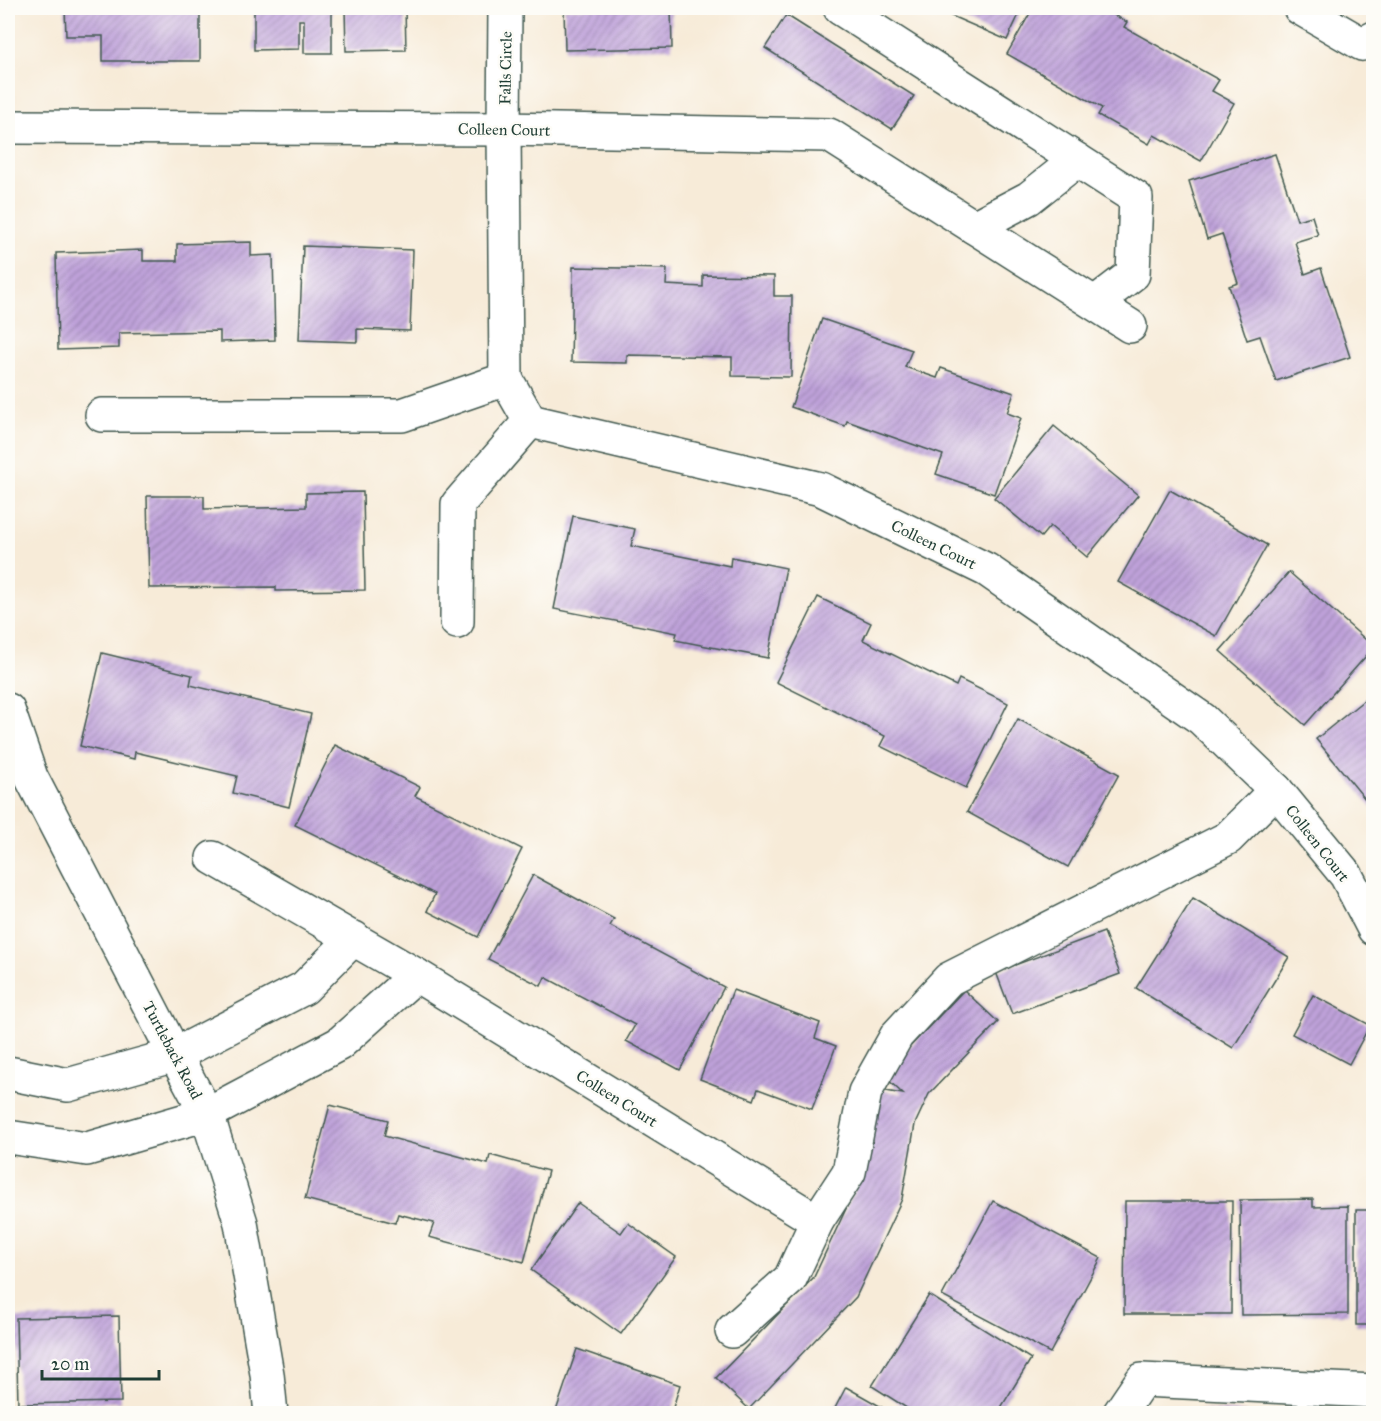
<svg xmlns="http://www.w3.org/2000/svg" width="1381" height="1421" font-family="'IM FELL Great Primer',serif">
<defs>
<pattern id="building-hatch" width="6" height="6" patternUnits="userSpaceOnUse" patternTransform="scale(1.5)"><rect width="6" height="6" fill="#bfa2da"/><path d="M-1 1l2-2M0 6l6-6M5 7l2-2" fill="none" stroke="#9b85b2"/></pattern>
</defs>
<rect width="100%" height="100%" fill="#fdfcf7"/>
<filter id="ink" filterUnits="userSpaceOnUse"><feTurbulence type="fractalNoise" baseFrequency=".0167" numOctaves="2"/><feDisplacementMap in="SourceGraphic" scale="12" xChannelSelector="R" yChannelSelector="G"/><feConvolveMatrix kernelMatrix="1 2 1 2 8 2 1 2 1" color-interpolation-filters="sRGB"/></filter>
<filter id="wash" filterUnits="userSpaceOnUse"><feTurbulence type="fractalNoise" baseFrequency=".008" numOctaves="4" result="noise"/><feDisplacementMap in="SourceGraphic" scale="24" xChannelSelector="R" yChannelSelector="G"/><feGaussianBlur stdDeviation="1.35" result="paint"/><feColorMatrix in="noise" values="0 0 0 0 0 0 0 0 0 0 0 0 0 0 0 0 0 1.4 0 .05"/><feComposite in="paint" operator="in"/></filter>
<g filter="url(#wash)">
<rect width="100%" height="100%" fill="#f7ebd8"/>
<g id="blocks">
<!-- building -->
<g fill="url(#building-hatch)">
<path d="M 65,8 L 200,8 L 200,61 L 103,61 L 103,36 L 66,36 Z"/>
<path d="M 254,8 L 332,8 L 332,53 L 304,53 L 304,20 L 299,20 L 299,49 L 254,50 Z"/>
<path d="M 345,8 L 405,8 L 406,50 L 346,51 Z"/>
<path d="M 564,8 L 671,8 L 672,48 L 565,50 Z"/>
<path d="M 933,8 L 1022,8 L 1007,40 Z"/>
<path d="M 1033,8 L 1101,8 L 1127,22 L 1124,27 L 1219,80 L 1212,91 L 1234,103 L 1201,161 L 1154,135 L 1149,144 L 1098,115 L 1102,108 L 1007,54 Z"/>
<path d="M 786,15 L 914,96 L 892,129 L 765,48 Z"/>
<path d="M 1275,154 L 1297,220 L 1312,216 L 1318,235 L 1295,242 L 1305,274 L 1321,268 L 1350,357 L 1276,381 L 1260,336 L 1247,340 L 1229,286 L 1238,283 L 1222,234 L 1207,239 L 1189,181 Z"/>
<path d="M 251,242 L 251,256 L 273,255 L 275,340 L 220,342 L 220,331 L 119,333 L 119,348 L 58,350 L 56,253 L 143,250 L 143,261 L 177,261 L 177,244 Z"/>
<path d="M 303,246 L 413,250 L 410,331 L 357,329 L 357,342 L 299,340 Z"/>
<path d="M 573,267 L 667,269 L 666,285 L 703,287 L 703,275 L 774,276 L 774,296 L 792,296 L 791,377 L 732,376 L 732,357 L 627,355 L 627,363 L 571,362 Z"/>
<path d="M 822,319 L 912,350 L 905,367 L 937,378 L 941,368 L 1014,393 L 1007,413 L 1021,418 L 994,494 L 936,474 L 943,455 L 847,421 L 845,426 L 791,407 Z"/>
<path d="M 1054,426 L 1138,495 L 1087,557 L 1050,526 L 1041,537 L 994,498 Z"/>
<path d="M 1170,490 L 1267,545 L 1216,636 L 1118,582 Z"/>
<path d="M 363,492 L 365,590 L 276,591 L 276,587 L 149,588 L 147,496 L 204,496 L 204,509 L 306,507 L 306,493 Z"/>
<path d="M 573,516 L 635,529 L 631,546 L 730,566 L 731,557 L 786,568 L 768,658 L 675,640 L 677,633 L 554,609 Z"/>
<path d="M 1289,572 L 1374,647 L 1305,725 L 1220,651 Z"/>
<path d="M 818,597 L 871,623 L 863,640 L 956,686 L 959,679 L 1008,703 L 966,788 L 880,746 L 885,736 L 776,682 Z"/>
<path d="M 102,653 L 192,675 L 190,685 L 311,714 L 289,807 L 233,793 L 237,776 L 135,752 L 134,759 L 80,746 Z"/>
<path d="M 1374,692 L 1374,810 L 1316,739 Z"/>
<path d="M 1018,719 L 1119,774 L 1068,867 L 967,812 Z"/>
<path d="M 335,745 L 420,787 L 415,796 L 522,849 L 478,937 L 427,911 L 435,894 L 295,825 Z"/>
<path d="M 533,875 L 614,919 L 610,926 L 724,987 L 680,1070 L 626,1041 L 635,1025 L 545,977 L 541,986 L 488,959 Z"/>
<path d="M 1193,898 L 1289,957 L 1233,1048 L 1136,988 Z"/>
<path d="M 1104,932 L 1120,974 L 1012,1014 L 996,972 Z"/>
<path d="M 733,990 L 820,1023 L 815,1038 L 836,1046 L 812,1109 L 758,1089 L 754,1100 L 700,1079 Z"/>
<path d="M 964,990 L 998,1022 L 929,1094 L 915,1124 L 902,1199 L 856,1297 L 749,1409 L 716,1378 L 814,1277 L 859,1181 L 875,1089 L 903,1094 L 883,1075 Z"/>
<path d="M 1313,995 L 1370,1025 L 1349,1064 L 1292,1034 Z"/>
<path d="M 330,1105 L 388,1120 L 384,1136 L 488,1164 L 490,1155 L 548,1171 L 524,1262 L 429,1237 L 434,1223 L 398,1214 L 395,1223 L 305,1199 Z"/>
<path d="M 1313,1199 L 1313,1207 L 1348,1206 L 1348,1314 L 1241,1315 L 1240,1200 Z"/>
<path d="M 993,1201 L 1101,1258 L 1050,1353 L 942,1296 Z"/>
<path d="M 1125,1201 L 1232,1201 L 1231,1314 L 1124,1314 Z"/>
<path d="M 578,1203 L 621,1233 L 628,1223 L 676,1257 L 621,1334 L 531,1270 Z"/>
<rect x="1356" y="1210" width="18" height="115"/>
<path d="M 929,1295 L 1031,1359 L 997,1414 L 916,1414 L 872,1386 Z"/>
<path d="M 119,1316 L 121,1402 L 18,1404 L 16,1318 Z"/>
<path d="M 577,1349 L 680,1385 L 671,1414 L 555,1414 Z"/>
<path d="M 846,1387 L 894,1414 L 832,1414 Z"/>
<path d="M 1199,1410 L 1246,1412 L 1246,1414 L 1199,1414 Z"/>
</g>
</g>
</g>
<g filter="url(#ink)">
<use href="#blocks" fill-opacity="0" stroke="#3f574d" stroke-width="1.5"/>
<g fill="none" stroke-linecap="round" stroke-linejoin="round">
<!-- minor casing -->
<g stroke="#3f574d" stroke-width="36">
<g id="minor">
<path d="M 505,8 L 504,129 L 506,379"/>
<path d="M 840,8 L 1136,198 L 1133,274 L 1095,303"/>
<path d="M 1300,8 L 1362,44 L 1374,38"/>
<path d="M 8,127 L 504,129 L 829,135 L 1130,326"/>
<path d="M 974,227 L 1029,198 L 1077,160"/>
<path d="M 102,415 L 402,415 L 506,379 L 530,421 L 821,489 L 987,570 L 1202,719 L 1276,790 L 1346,875 L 1374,929"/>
<path d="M 457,622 L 458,504 L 530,421"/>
<path d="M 8,710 L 31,777 L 175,1055 L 207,1114 L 241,1223 L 267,1374 L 271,1414"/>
<path d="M 213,858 L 416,975 L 817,1221"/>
<path d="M 8,1073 L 68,1085 L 175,1055 L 304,988 L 354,938"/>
<path d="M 8,1137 L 87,1149 L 207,1114 L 339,1044 L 416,975"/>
<path d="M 732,1331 L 790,1279 L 817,1221 L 849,1172 L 865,1092 L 897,1035 L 949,979 L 1228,838 L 1276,790"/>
<path d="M 1119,1414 L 1142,1380 L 1374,1391"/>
</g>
</g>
<!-- minor -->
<use href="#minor" stroke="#fff" stroke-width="33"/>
</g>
</g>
<g text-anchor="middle" stroke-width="5" stroke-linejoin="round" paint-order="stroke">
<!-- street labels -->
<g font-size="16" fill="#1f3d34" stroke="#fdfcf7">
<text transform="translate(505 68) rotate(-89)" y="6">Falls Circle</text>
<text transform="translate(504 129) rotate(1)" y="6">Colleen Court</text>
<text transform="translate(934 544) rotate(26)" y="6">Colleen Court</text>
<text transform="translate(1318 843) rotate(52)" y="6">Colleen Court</text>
<text transform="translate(173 1050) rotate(62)" y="6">Turtleback Road</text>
<text transform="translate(617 1098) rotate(32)" y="6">Colleen Court</text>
</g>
</g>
<!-- margin -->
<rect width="1381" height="1421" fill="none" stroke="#fdfcf7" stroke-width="30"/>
<!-- scale -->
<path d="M42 1370v9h117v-9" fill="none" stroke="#1f3d34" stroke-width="3"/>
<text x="51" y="1370" font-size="18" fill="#1f3d34" stroke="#fdfcf7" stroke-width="4.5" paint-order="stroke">20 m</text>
</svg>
